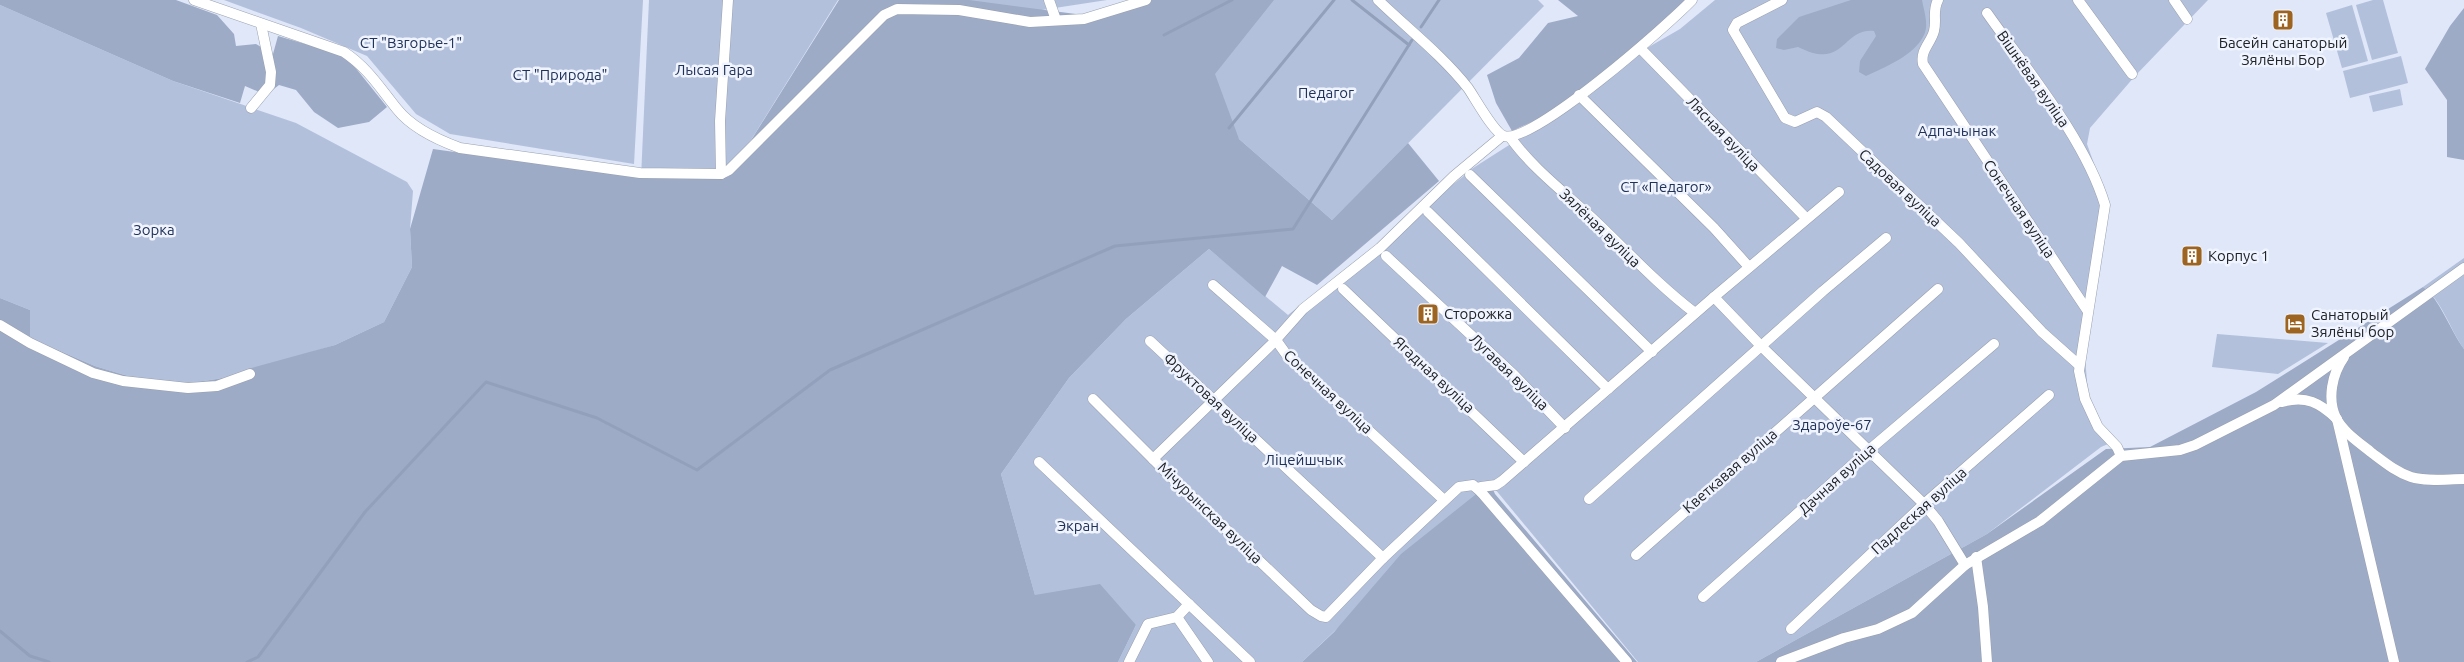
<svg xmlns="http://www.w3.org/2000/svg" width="2464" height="662" font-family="Ubuntu,sans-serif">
<rect width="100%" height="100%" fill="#dfe7f8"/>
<!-- green -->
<g fill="#b2c0dc">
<path d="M 224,0 L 643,0 L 634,164 L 450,134 L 416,114 L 367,56 L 301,28 Z"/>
<path d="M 649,0 L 838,0 L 728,177 L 641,178 Z"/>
<path d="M 940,0 L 1107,0 L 1035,11 Z"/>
<path d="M 1248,0 L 1538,0 L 1544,6 L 1332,220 L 1239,139 L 1168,42 Z"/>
<path d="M 1715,0 L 2208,0 L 2135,76 L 2090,128 L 2087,144 L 2103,189 L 2085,357 L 2088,393 L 2101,424 L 2115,441 L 2101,447 L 1987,534 L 1756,662 L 1638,662 L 1490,483 L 1302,662 L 1118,662 L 1136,625 L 1035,595 L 1001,474 L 1069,378 L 1126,319 L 1209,249 L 1288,315 L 1470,171 L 1655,352 L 1601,403 L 1657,352 L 1470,170 L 1583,98 L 1538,130 L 1584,100 L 1647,48 L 1680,29 Z"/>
<path d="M 2373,0 L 2383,0 L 2398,53 L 2372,60 L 2356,5 Z"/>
<path d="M 0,5 L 173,81 L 296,123 L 407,182 L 413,191 L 410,229 L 412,267 L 384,322 L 335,345 L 229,377 L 191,383 L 128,376 L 95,366 L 30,338 L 30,310 L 0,298 Z"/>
<path d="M 2352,5 L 2368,61 L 2342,68 L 2326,13 Z"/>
<path d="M 2401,56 L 2408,83 L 2350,98 L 2343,71 Z"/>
<path d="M 2400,89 L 2403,105 L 2373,112 L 2369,96 Z"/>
<path d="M 2464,258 L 2464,349 C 2451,331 2440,297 2423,287 Z"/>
<path d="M 2217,334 L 2328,343 L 2278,374 L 2212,367 Z"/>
</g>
<!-- forest -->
<g fill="#9dabc7">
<path d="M 0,0 L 176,0 L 217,15 L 234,34 L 236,46 L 256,44 L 273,54 L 278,36 L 346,56 L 387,107 L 369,122 L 338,128 L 314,112 L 296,90 L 279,85 L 266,95 L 245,86 L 240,103 L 173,81 L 0,5 Z"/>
<path d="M 839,0 L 969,0 L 1099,17 L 1152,0 L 1274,0 L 1215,74 L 1239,139 L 1332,220 L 1408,143 L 1439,181 L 1317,285 L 1282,266 L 1265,297 L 1209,249 L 1126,319 L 1069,378 L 1001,474 L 1035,595 L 1100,584 L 1136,625 L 1118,662 L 0,662 L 0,298 L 30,310 L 30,338 L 95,366 L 128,376 L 191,383 L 229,377 L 248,369 L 335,345 L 384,322 L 412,267 L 410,229 L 433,149 L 641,178 L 728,177 Z"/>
<path d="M 1558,0 L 1690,0 L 1583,98 L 1512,131 L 1496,103 L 1487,75 L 1519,58 L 1548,23 L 1578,16 Z"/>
<path d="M 1851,0 L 1922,0 C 1924,11 1929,25 1924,35 C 1914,56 1885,67 1866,76 L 1859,72 L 1860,61 L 1876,36 L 1874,31 C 1841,28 1846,71 1798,47 L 1784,50 L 1776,48 L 1777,39 L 1799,17 Z"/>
<path d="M 2464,8 L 2464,160 L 2447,157 L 2447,100 L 2425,69 L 2450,26 Z"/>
<path d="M 2423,287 C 2439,297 2451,332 2464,349 L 2464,662 L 1756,662 L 1987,534 L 2106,449 L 2150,447 L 2256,392 Z"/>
<path d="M 1490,483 L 1495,494 L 1637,662 L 1302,662 L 1334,632 L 1401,554 Z"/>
</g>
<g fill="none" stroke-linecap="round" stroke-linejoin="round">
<!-- stream -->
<g stroke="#93a0bc" stroke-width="3">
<path d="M 1352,0 L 1409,45"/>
<path d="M 1421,27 L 1439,0"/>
<path d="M 1164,35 L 1232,0"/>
<path d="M 1229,128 L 1334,0"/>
<path d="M 0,631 L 30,656 L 49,662"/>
<path d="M 247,662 L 258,657 L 365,512 L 486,382 L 597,418 L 697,470 L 830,370 L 1115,246 L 1293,229 L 1412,40"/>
</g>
<!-- minor casing -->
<g stroke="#98a0af" stroke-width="11">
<g id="minor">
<path d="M 194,0 L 344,52 C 368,68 380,88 397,109 C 412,128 438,140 460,148 L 640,173 L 721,174 L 729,170 L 884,15 L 897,9 L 959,10 L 1030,22 L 1084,19 L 1146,0"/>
<path d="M 1049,0 L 1056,20"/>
<path d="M 1378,0 C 1408,29 1442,55 1468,88 C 1475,98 1494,133 1504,136 C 1532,145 1669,24 1692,0"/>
<path d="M 1782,0 L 1737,23 L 1733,30 L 1785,118 L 1795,122 L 1817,112 L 1826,117 L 1959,243 L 2042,332 L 2079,365"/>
<path d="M 1938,0 C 1932,11 1937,20 1934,31 C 1931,43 1920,50 1923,64 L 2087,310"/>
<path d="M 2078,0 L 2132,74"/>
<path d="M 2174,0 L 2187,19"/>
<path d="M 1987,13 C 2027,70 2085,139 2105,205 L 2079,371 L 2085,399 L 2098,427 L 2117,447 L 2121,456"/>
<path d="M 1640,48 L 1806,218"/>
<path d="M 1579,95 L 1714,228 L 1749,267"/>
<path d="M 251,108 L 270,85 L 271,72 L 261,24"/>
<path d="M 1510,137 C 1532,168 1564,192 1592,218 C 1626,250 1657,284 1695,313"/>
<path d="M 721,174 L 720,121 L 728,0"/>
<path d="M 1470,175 L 1652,352"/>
<path d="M 1428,212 L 1608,389"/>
<path d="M 1386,256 L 1514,375 L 1565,428"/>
<path d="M 1213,285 L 1276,340 L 1286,354 L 1444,500"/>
<path d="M 1343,289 L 1524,462"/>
<path d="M 1714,297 L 1839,192"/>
<path d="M 0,325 L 30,343 L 93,373 L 123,381 L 188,388 L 217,386 L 250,374"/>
<path d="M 1150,341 L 1383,558"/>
<path d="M 2344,357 C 2332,374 2327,399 2336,418 C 2343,432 2360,443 2372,453 C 2384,462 2396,472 2411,477 C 2427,482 2447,479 2464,479"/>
<path d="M 1093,399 L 1168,474 L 1311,610 L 1321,616 L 1326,617 L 1383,558 L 1459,487 L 1473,485 L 1481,492 L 1481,487 L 1496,485 L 1502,481 L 1714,297 L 1762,347 L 1924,504 L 1938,521 L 1965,565"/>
<path d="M 2282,402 C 2306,395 2320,403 2337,419 L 2394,662"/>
<path d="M 1153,459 L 1272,344 L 1303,309 L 1380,248 L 1454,176 L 1502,136"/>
<path d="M 1039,462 L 1250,662"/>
<path d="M 1481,492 L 1627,662"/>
<path d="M 1589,499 L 1823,291 L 1886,238"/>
<path d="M 1636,555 L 1938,289"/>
<path d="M 1976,557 L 1983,607 L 1987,662"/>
<path d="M 1703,597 L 1869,450 L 1994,344"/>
<path d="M 1177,617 L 1208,662"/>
<path d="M 1791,629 L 1924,504 L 2049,395"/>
<path d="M 1129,662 L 1148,624 L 1177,617 L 1189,604"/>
<path d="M 1781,662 L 1844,638 L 1878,629 L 1912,613 L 1965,565 L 2040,521 L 2121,456 L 2180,450 L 2195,445 L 2274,405 L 2464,268"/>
</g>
</g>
<!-- minor -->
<use href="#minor" stroke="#fff" stroke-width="10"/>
</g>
<!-- icons -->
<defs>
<g id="building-square" transform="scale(1.125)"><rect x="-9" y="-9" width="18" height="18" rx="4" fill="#9c6420" stroke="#f0f4fe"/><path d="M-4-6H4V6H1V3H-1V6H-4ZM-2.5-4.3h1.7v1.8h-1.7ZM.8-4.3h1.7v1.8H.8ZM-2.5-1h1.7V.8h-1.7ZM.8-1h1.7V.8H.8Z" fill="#fff"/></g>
<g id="hotel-square" transform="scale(1.125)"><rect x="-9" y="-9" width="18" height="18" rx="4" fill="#9c6420" stroke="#f0f4fe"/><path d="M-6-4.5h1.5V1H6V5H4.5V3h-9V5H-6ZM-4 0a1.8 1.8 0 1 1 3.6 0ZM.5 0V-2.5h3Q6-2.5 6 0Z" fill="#fff"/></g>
</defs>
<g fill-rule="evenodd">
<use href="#building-square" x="2283" y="20"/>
<use href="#building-square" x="2192" y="256"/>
<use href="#building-square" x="1428" y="314"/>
<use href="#hotel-square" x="2295" y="324"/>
</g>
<g text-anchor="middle" stroke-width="5" stroke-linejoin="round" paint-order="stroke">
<!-- park labels -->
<g font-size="15" fill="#213259" stroke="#f0f4fe">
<text x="411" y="48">СТ "Взгорье-1"</text>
<text x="714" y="75">Лысая Гара</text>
<text x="560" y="80">СТ "Природа"</text>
<text x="1326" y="98">Педагог</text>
<text x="1957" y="136">Адпачынак</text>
<text x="1666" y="192">СТ «Педагог»</text>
<text x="154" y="235">Зорка</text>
<text x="1832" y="430">Здароўе-67</text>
<text x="1304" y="465">Ліцейшчык</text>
<text x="1078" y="531">Экран</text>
</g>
<!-- poi labels -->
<g font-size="15" fill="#202328" stroke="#f0f4fe" text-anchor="start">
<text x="2283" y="48" text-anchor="middle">Басейн санаторый<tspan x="2283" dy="17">Зялёны Бор</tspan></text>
<text x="2208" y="261">Корпус 1</text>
<text x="1444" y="319">Сторожка</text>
<text x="2311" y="320">Санаторый<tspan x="2311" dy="17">Зялёны бор</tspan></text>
</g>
<!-- street labels -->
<g font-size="15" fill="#202328" stroke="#f0f4fe">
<text transform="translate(2033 79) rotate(55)" y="5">Вішнёвая вуліца</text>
<text transform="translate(1723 134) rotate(46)" y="5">Лясная вуліца</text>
<text transform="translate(1900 188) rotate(43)" y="5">Садовая вуліца</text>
<text transform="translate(2019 209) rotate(56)" y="5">Сонечная вуліца</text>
<text transform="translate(1600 228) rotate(44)" y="5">Зялёная вуліца</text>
<text transform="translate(1509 372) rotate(44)" y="5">Лугавая вуліца</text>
<text transform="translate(1434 375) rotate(43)" y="5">Ягадная вуліца</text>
<text transform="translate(1328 392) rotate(43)" y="5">Сонечная вуліца</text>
<text transform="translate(1211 398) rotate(43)" y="5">Фруктовая вуліца</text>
<text transform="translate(1730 471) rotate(-41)" y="5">Кветкавая вуліца</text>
<text transform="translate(1837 479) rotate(-42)" y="5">Дачная вуліца</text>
<text transform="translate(1919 511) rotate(-42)" y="5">Падлеская вуліца</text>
<text transform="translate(1210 513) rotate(44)" y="5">Мічурынская вуліца</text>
</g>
</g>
</svg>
